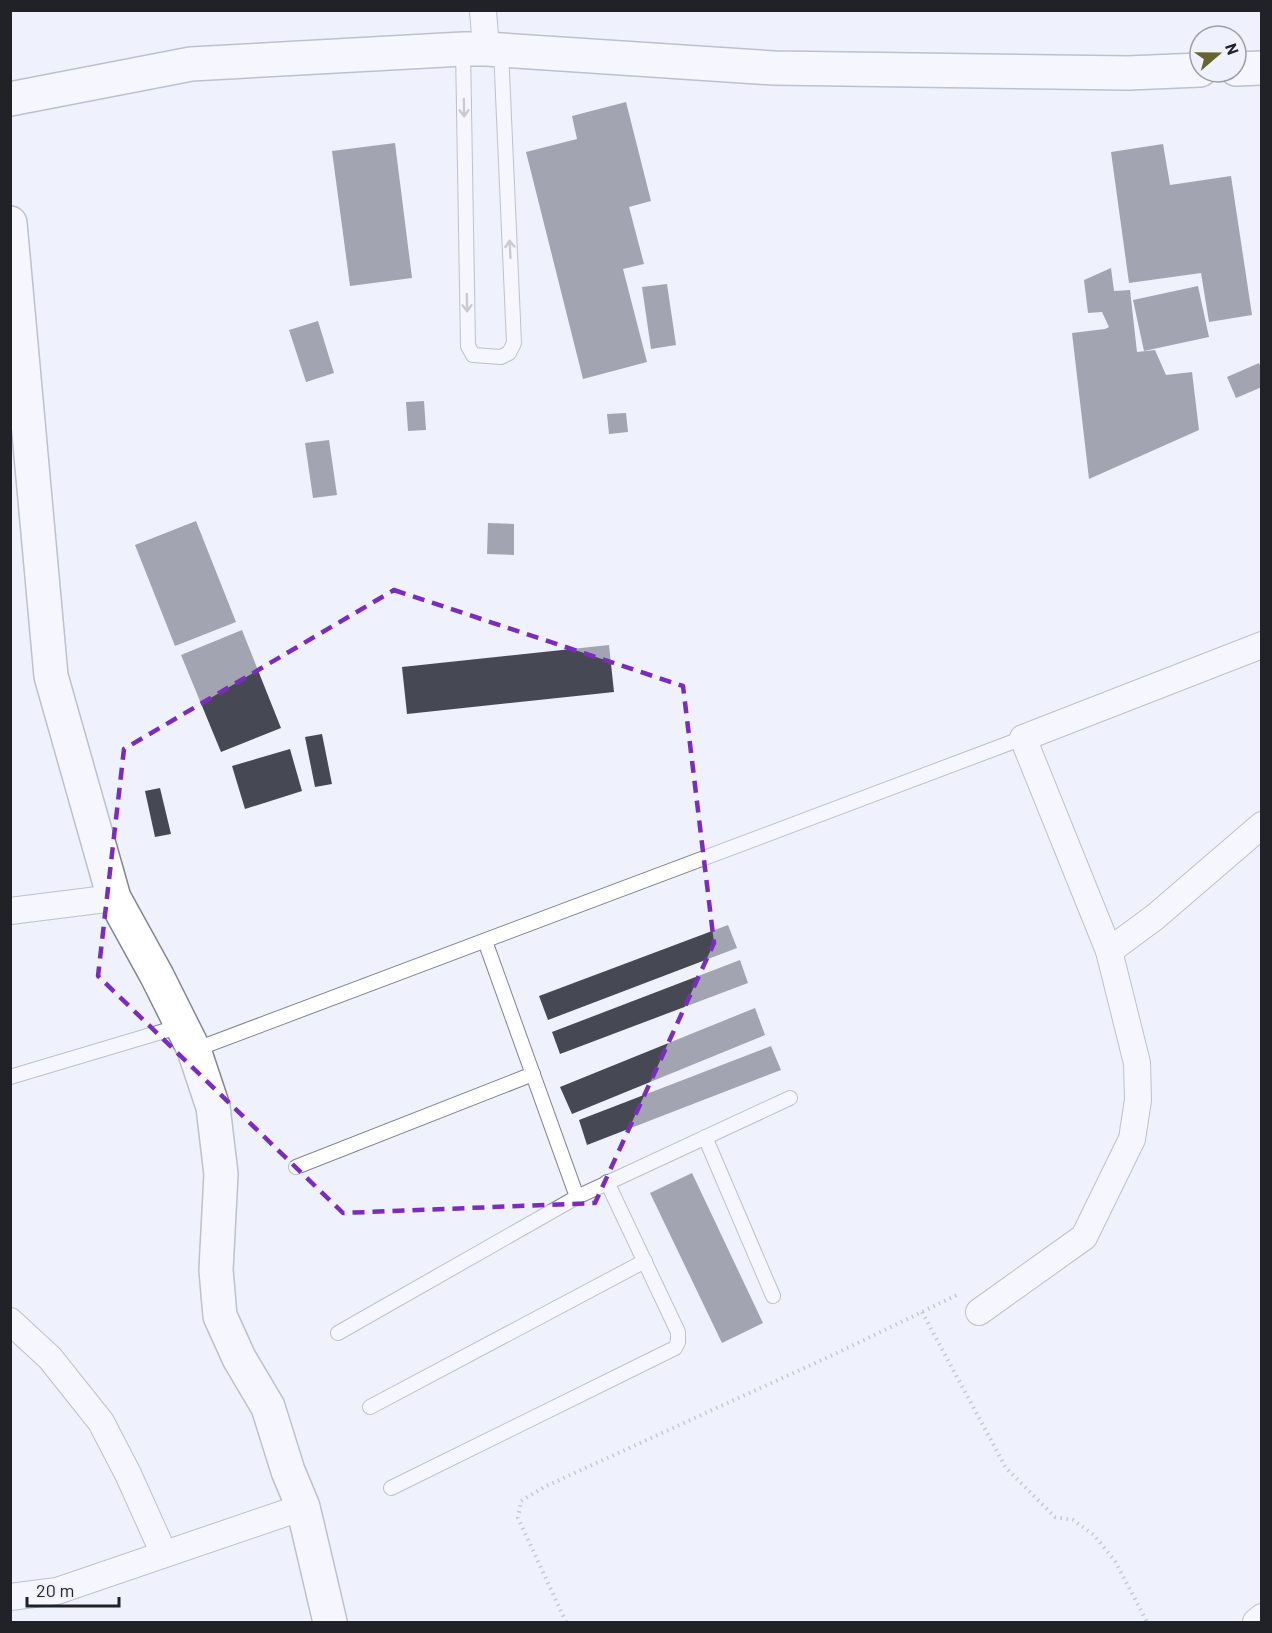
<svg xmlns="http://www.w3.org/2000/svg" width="1272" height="1633" font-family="Barlow,sans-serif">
<rect width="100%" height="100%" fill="#eff1fd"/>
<!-- building -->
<g fill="#464954">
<path d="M 626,102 L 651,201 L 629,207 L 644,264 L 623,269 L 647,362 L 583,379 L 526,152 L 577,139 L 572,116 Z"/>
<path d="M 395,143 L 412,278 L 350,286 L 332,151 Z"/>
<path d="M 1163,144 L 1170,185 L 1231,176 L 1252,315 L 1209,322 L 1201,273 L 1129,283 L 1111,152 Z"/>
<path d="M 1111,268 L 1114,291 L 1130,290 L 1137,352 L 1155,350 L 1166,375 L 1192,372 L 1199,430 L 1089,479 L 1072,333 L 1105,329 L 1109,327 L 1102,312 L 1088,313 L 1084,280 Z"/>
<path d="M 667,284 L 676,345 L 651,349 L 642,287 Z"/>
<path d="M 1198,286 L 1209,337 L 1144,351 L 1133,300 Z"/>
<path d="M 318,321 L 334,373 L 306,382 L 289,330 Z"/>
<path d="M 1259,363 L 1262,370 L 1262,387 L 1236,398 L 1227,377 Z"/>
<path d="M 424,401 L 426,430 L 408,431 L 406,402 Z"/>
<path d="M 626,413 L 628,432 L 609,434 L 607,414 Z"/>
<path d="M 329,440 L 337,495 L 313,498 L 305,443 Z"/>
<path d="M 196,521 L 236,622 L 175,646 L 135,545 Z"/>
<path d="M 488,523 L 514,524 L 514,555 L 487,554 Z"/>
<path d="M 242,630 L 281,728 L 221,752 L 181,655 Z"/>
<path d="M 609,645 L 614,692 L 407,714 L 402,667 Z"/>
<path d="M 322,734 L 332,784 L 315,787 L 305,737 Z"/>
<path d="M 290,749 L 302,791 L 245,809 L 232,766 Z"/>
<path d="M 160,788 L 171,834 L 155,837 L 145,791 Z"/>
<path d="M 728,925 L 737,948 L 548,1020 L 539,996 Z"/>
<path d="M 740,960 L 748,983 L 560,1054 L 552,1032 Z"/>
<path d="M 755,1008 L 765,1035 L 572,1114 L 560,1087 Z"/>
<path d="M 771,1046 L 781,1070 L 587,1145 L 579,1120 Z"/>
<path d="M 692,1173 L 763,1323 L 722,1343 L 650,1193 Z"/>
</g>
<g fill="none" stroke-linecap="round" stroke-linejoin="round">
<!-- service casing -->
<g stroke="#828692" stroke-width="16">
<g id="service">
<path d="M 463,49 L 468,346 L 473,355 L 501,357 L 509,353 L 514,343 L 501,50"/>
<path d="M 194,1050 L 1023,738"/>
<path d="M 10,1077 L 181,1026"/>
<path d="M 705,1137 L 773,1296"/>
<path d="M 296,1167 L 533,1074"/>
<path d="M 577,1197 L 790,1098"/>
<path d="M 338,1333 L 577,1197 L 485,941"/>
<path d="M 370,1407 L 645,1261"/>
<path d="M 391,1488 L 675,1348 L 678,1342 L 678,1332 L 607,1182"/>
</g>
</g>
<!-- minor casing -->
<g stroke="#828692" stroke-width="28">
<g id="minor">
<path d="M 483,10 L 486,49"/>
<path d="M 10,911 L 114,898"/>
<path d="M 1109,951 L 1155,917 L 1262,825"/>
<path d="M 979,1312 L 1084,1237 L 1132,1139 L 1138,1100 L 1137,1063 L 1109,951 L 1023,738 L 1262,645"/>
<path d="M 10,1321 L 50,1358 L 101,1422 L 128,1474 L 164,1554"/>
<path d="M 10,1597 L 57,1591 L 303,1507"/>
<path d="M 1256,1622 L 1262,1617"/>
</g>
</g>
<!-- tertiary casing -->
<g stroke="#828692" stroke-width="36">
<g id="tertiary">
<path d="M 1236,69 L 1262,68"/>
<path d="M 10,99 L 191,64 L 463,49 L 486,49 L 774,68 L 1128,73 L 1200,70"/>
<path d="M 10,223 L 51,676 L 114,898 L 157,976 L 194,1050 L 213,1107 L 221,1174 L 216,1270 L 220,1316 L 239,1358 L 268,1407 L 288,1471 L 303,1507 L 330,1622"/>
</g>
</g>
<!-- path -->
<g stroke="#9899a2" stroke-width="4" stroke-dasharray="1.5 4.5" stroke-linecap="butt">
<path d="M 922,1312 L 1006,1468 L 1055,1517 L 1073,1520 L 1094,1535 L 1115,1561 L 1147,1622"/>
<path d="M 566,1622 L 518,1518 L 521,1501 L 544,1487 L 837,1353 L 957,1295"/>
</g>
<!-- service -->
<use href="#service" stroke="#fff" stroke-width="14"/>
<!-- minor -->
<use href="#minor" stroke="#fff" stroke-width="26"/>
<!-- tertiary -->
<use href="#tertiary" stroke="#fff" stroke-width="33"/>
</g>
<!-- one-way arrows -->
<defs><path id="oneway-shaft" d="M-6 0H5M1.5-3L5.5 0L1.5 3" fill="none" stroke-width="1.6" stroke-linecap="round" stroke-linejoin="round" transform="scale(1.5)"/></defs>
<g stroke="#9b9c9e">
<use href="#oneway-shaft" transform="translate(464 108) rotate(89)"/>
<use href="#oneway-shaft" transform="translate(510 249) rotate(-93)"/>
<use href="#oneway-shaft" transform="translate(467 303) rotate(89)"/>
</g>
<!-- marked area -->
<path d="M0 0H1272V1633H0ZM 394,590 L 683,686 L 714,943 L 595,1203 L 343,1213 L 98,976 L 124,749 Z" fill="#eff1fd" fill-opacity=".55" fill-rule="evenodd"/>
<path fill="none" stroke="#7b2cbf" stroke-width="4.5" stroke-dasharray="12 8" stroke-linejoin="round" d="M 394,590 L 683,686 L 714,943 L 595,1203 L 343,1213 L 98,976 L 124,749 Z"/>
<!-- border -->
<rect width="1272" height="1633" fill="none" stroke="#212227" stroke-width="24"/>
<!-- north arrow -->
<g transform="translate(1218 54) rotate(70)"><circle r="28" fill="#eff1fd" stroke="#9d9ea7" stroke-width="1.5"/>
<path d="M0-4.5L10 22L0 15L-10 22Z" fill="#666532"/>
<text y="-9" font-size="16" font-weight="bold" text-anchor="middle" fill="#212227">N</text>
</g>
<!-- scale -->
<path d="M27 1597v9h92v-9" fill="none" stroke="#212227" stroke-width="3"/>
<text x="36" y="1597" font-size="18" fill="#212227" stroke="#eff1fd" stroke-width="4.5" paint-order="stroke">20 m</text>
</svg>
